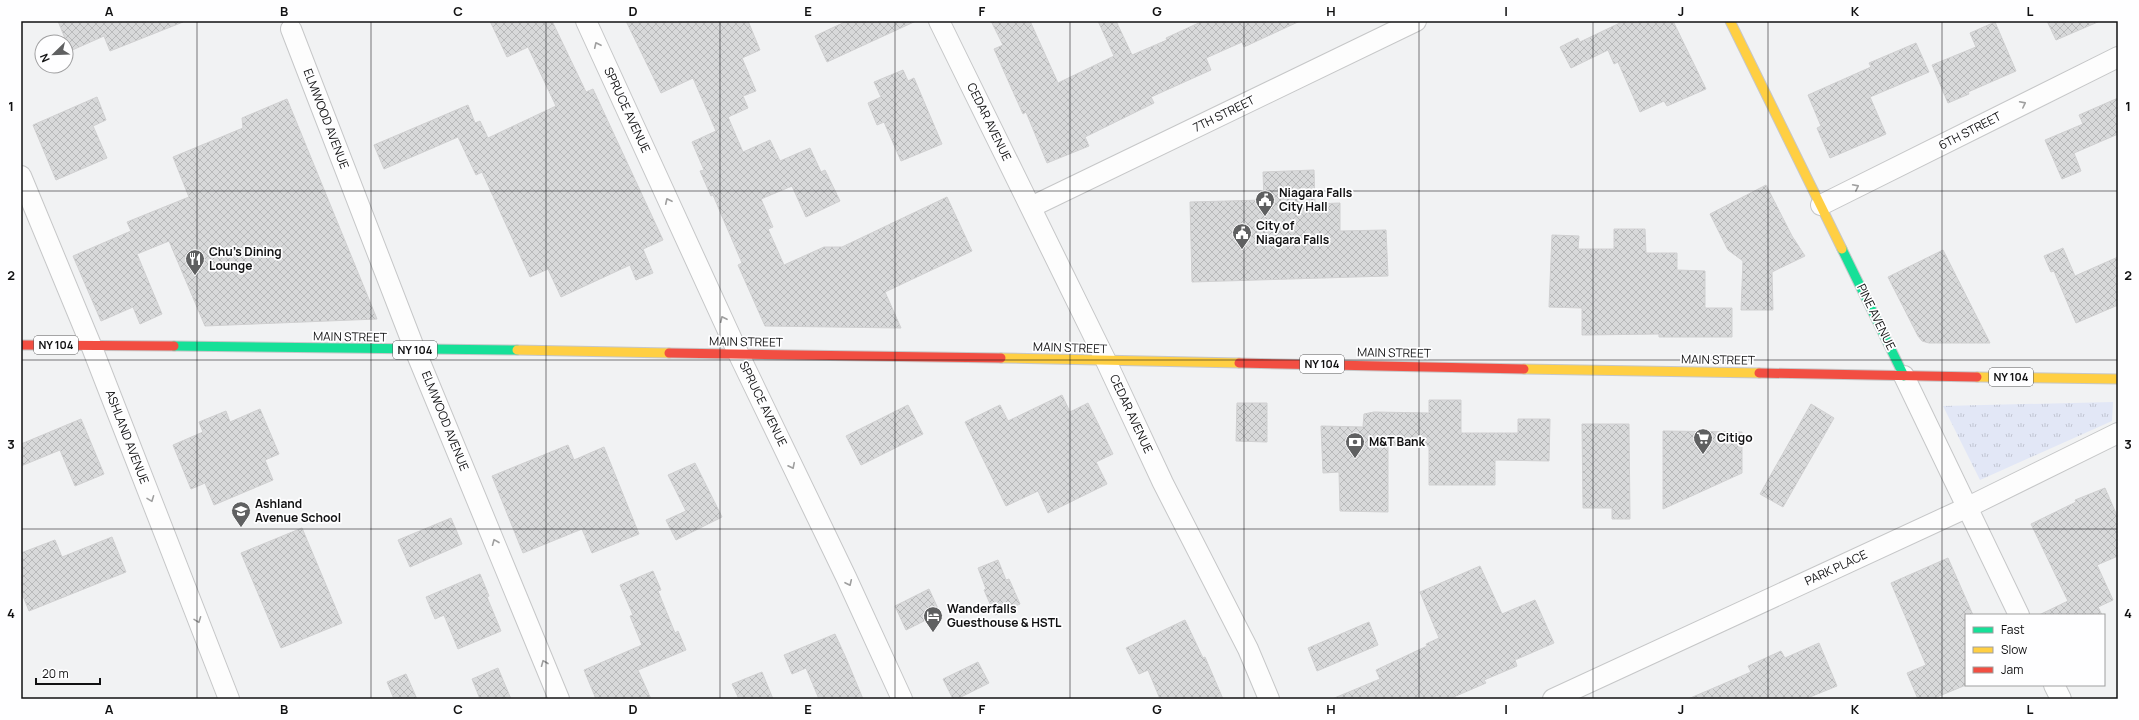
<svg xmlns="http://www.w3.org/2000/svg" width="2139" height="720" font-family="Manrope,sans-serif">
<defs>
<pattern id="park-tufts" width="24" height="20" patternUnits="userSpaceOnUse"><rect width="24" height="20" fill="#e2e7f6"/><path d="M3 7l-1-3M5 7V3M7 7l1-3M15 17l-1-3M17 17v-4M19 17l1-3" fill="none" stroke="#c1c5d2"/></pattern>
<pattern id="building-cross-hatch" width="8" height="8" patternUnits="userSpaceOnUse"><rect width="8" height="8" fill="#d8d9da"/><path d="M0 0l8 8M0 8l8-8" fill="none" stroke="#b8b9ba"/></pattern>
</defs>
<rect width="100%" height="100%" fill="#f1f2f3"/>
<!-- park -->
<path fill="url(#park-tufts)" d="M 2113,402 L 2112,421 L 1980,480 L 1943,406 Z"/>
<!-- building -->
<g fill="url(#building-cross-hatch)" stroke="#d0d0d1">
<path d="M 58,21 L 183,21 L 183,22 L 110,51 L 104,36 L 70,51 Z"/>
<path d="M 490,21 L 552,21 L 586,92 L 593,89 L 663,240 L 643,249 L 653,273 L 636,280 L 630,265 L 561,297 L 548,269 L 530,277 L 482,172 L 476,175 L 458,137 L 384,169 L 374,145 L 468,105 L 475,123 L 480,121 L 488,138 L 556,106 L 528,47 L 507,57 Z"/>
<path d="M 626,21 L 748,21 L 760,50 L 742,58 L 756,91 L 743,96 L 748,108 L 728,117 L 743,152 L 770,140 L 780,161 L 810,148 L 821,172 L 825,170 L 840,201 L 806,217 L 792,186 L 761,199 L 773,227 L 768,229 L 784,265 L 824,247 L 842,247 L 947,197 L 972,251 L 885,292 L 901,328 L 765,326 L 738,265 L 742,263 L 713,195 L 711,196 L 700,171 L 704,170 L 692,142 L 716,131 L 693,78 L 661,93 Z"/>
<path d="M 847,21 L 916,21 L 827,62 L 815,36 Z"/>
<path d="M 991,21 L 1030,21 L 1058,83 L 1114,56 L 1098,21 L 1116,21 L 1132,55 L 1167,40 L 1166,38 L 1203,21 L 1300,21 L 1244,47 L 1242,42 L 1206,58 L 1211,70 L 1151,97 L 1154,103 L 1085,137 L 1089,146 L 1047,163 L 1026,112 L 1023,114 L 994,49 L 1003,45 Z"/>
<path d="M 1624,21 L 1673,21 L 1706,89 L 1667,106 L 1664,101 L 1640,112 L 1618,62 L 1614,64 L 1608,50 L 1571,68 L 1560,47 L 1578,38 L 1580,42 Z"/>
<path d="M 2047,21 L 2100,21 L 2056,40 Z"/>
<path d="M 1995,22 L 2016,71 L 1968,92 L 1969,94 L 1948,103 L 1932,65 L 1976,47 L 1970,33 Z"/>
<path d="M 1916,43 L 1929,72 L 1870,97 L 1886,134 L 1830,158 L 1817,128 L 1821,126 L 1808,95 L 1871,67 L 1869,63 Z"/>
<path d="M 903,70 L 908,81 L 914,78 L 942,144 L 901,161 L 884,122 L 877,125 L 868,103 L 881,97 L 874,82 Z"/>
<path d="M 97,97 L 106,120 L 93,126 L 107,158 L 56,180 L 33,125 Z"/>
<path d="M 2118,98 L 2118,134 L 2074,153 L 2081,171 L 2062,179 L 2045,140 L 2083,124 L 2079,115 Z"/>
<path d="M 287,99 L 377,319 L 205,326 L 169,241 L 137,254 L 162,314 L 140,324 L 133,307 L 101,321 L 73,256 L 131,231 L 127,222 L 189,197 L 173,157 L 243,128 L 242,118 Z"/>
<path d="M 1314,170 L 1315,204 L 1340,203 L 1340,231 L 1386,230 L 1388,276 L 1192,282 L 1190,202 L 1264,200 L 1263,172 Z"/>
<path d="M 1766,185 L 1792,236 L 1805,256 L 1772,272 L 1773,310 L 1741,310 L 1743,261 L 1728,250 L 1710,214 Z"/>
<path d="M 1614,229 L 1645,229 L 1646,253 L 1677,253 L 1677,270 L 1705,271 L 1705,308 L 1732,308 L 1732,337 L 1659,337 L 1659,334 L 1582,335 L 1582,308 L 1549,307 L 1552,235 L 1579,236 L 1578,249 L 1614,249 Z"/>
<path d="M 2063,248 L 2075,276 L 2118,257 L 2118,305 L 2076,323 L 2054,271 L 2051,272 L 2044,256 Z"/>
<path d="M 1943,250 L 1990,343 L 1929,343 L 1922,341 L 1918,336 L 1888,277 Z"/>
<path d="M 1062,395 L 1070,412 L 1088,403 L 1113,454 L 1096,462 L 1107,484 L 1048,513 L 1038,491 L 1006,506 L 965,422 L 1000,405 L 1008,421 Z"/>
<path d="M 1429,400 L 1461,400 L 1461,433 L 1518,433 L 1518,419 L 1550,419 L 1549,461 L 1495,460 L 1495,485 L 1429,485 L 1429,446 L 1388,445 L 1388,512 L 1340,511 L 1339,472 L 1323,473 L 1321,426 L 1363,427 L 1364,414 L 1374,412 L 1429,413 Z"/>
<path d="M 1237,403 L 1267,403 L 1267,442 L 1236,441 Z"/>
<path d="M 1811,404 L 1834,418 L 1783,507 L 1760,494 Z"/>
<path d="M 908,405 L 923,434 L 861,465 L 846,436 Z"/>
<path d="M 260,409 L 279,454 L 265,460 L 273,480 L 214,505 L 205,483 L 191,489 L 173,445 L 203,432 L 199,422 L 226,411 L 230,422 Z"/>
<path d="M 81,419 L 104,474 L 75,486 L 60,450 L 21,466 L 21,444 Z"/>
<path d="M 1582,424 L 1629,424 L 1630,519 L 1612,519 L 1612,508 L 1583,508 Z"/>
<path d="M 1663,431 L 1742,432 L 1742,473 L 1663,509 Z"/>
<path d="M 568,445 L 574,460 L 604,447 L 639,534 L 592,553 L 582,529 L 523,553 L 492,476 Z"/>
<path d="M 695,463 L 722,517 L 676,540 L 666,520 L 686,511 L 668,475 Z"/>
<path d="M 2105,488 L 2118,518 L 2118,556 L 2097,565 L 2113,600 L 2098,607 L 2102,615 L 2039,615 L 2068,601 L 2031,524 L 2076,502 L 2075,500 Z"/>
<path d="M 451,518 L 462,544 L 410,567 L 398,540 Z"/>
<path d="M 302,528 L 342,623 L 281,648 L 241,553 Z"/>
<path d="M 112,537 L 126,572 L 29,611 L 21,591 L 21,553 L 55,540 L 62,557 Z"/>
<path d="M 1948,558 L 1973,615 L 1966,615 L 1966,685 L 1932,699 L 1918,699 L 1907,673 L 1926,665 L 1891,583 Z"/>
<path d="M 998,560 L 1006,580 L 1009,579 L 1020,604 L 995,615 L 984,590 L 986,589 L 978,568 Z"/>
<path d="M 1480,566 L 1502,614 L 1535,600 L 1554,643 L 1515,660 L 1517,666 L 1484,680 L 1486,683 L 1449,699 L 1332,699 L 1380,679 L 1376,670 L 1427,646 L 1426,644 L 1439,638 L 1420,592 Z"/>
<path d="M 653,571 L 661,590 L 658,591 L 675,633 L 678,631 L 686,650 L 638,670 L 651,699 L 596,699 L 584,670 L 642,645 L 630,616 L 633,615 L 620,585 Z"/>
<path d="M 480,574 L 489,596 L 487,597 L 501,631 L 458,649 L 444,615 L 435,619 L 426,597 Z"/>
<path d="M 929,589 L 940,613 L 906,630 L 895,606 Z"/>
<path d="M 1185,620 L 1203,658 L 1205,657 L 1223,699 L 1160,699 L 1148,670 L 1139,674 L 1126,648 Z"/>
<path d="M 1369,622 L 1378,645 L 1317,671 L 1308,648 Z"/>
<path d="M 835,634 L 846,658 L 863,699 L 819,699 L 806,668 L 792,674 L 784,655 Z"/>
<path d="M 1819,643 L 1837,686 L 1805,699 L 1688,699 L 1751,672 L 1748,666 L 1781,651 L 1785,658 Z"/>
<path d="M 978,662 L 989,683 L 957,699 L 953,699 L 943,679 Z"/>
<path d="M 498,668 L 511,699 L 480,699 L 472,679 Z"/>
<path d="M 762,672 L 773,699 L 739,699 L 732,684 Z"/>
<path d="M 406,674 L 417,699 L 394,699 L 387,682 Z"/>
</g>
<g fill="none" stroke-linecap="round" stroke-linejoin="round">
<!-- street casing -->
<g stroke="#c6c7c8" stroke-width="22">
<g id="street">
<path d="M 586,21 L 739,355 L 846,577 L 902,699"/>
<path d="M 939,21 L 1106,361 L 1163,483 L 1248,649 L 1269,699"/>
<path d="M 291,29 L 415,350 L 559,699"/>
<path d="M 21,176 L 91,345 L 229,699"/>
<path d="M 1821,205 L 2118,57"/>
<path d="M 1031,207 L 1416,21"/>
<path d="M 1904,376 L 2019,615"/>
<path d="M 2054,685 L 2061,699"/>
<path d="M 1553,699 L 1966,508 L 2118,433"/>
</g>
</g>
<!-- fast casing -->
<g stroke="#c6c7c8" stroke-width="11">
<g id="fast">
<path d="M 1842,249 L 1904,376"/>
<path d="M 174,346 L 517,350"/>
</g>
</g>
<!-- slow casing -->
<g stroke="#c6c7c8" stroke-width="11">
<g id="slow">
<path d="M 1730,21 L 1842,249"/>
<path d="M 517,350 L 669,353"/>
<path d="M 1001,358 L 1239,363"/>
<path d="M 1524,369 L 1759,373"/>
<path d="M 1977,377 L 2118,379"/>
</g>
</g>
<!-- jam casing -->
<g stroke="#c6c7c8" stroke-width="11">
<g id="jam">
<path d="M 21,345 L 174,346"/>
<path d="M 669,353 L 1001,358"/>
<path d="M 1239,363 L 1524,369"/>
<path d="M 1759,373 L 1977,377"/>
</g>
</g>
<!-- street -->
<use href="#street" stroke="#fdfdfd" stroke-width="20"/>
<!-- fast -->
<use href="#fast" stroke="#16e098" stroke-width="9"/>
<!-- slow -->
<use href="#slow" stroke="#ffcf43" stroke-width="9"/>
<!-- jam -->
<use href="#jam" stroke="#f24e42" stroke-width="9"/>
</g>
<!-- one-way arrows -->
<defs><path id="oneway-chevron" d="M-2-3.5L2.5 0L-2 3.5" fill="none" stroke-width="1.6" stroke-linecap="round" stroke-linejoin="round"/></defs>
<g stroke="#9f9f9f">
<use href="#oneway-chevron" transform="translate(597 45) rotate(-115)"/>
<use href="#oneway-chevron" transform="translate(2023 104) rotate(-27)"/>
<use href="#oneway-chevron" transform="translate(1856 187) rotate(-27)"/>
<use href="#oneway-chevron" transform="translate(668 201) rotate(-115)"/>
<use href="#oneway-chevron" transform="translate(723 319) rotate(-115)"/>
<use href="#oneway-chevron" transform="translate(792 466) rotate(64)"/>
<use href="#oneway-chevron" transform="translate(151 499) rotate(69)"/>
<use href="#oneway-chevron" transform="translate(495 542) rotate(-112)"/>
<use href="#oneway-chevron" transform="translate(849 583) rotate(65)"/>
<use href="#oneway-chevron" transform="translate(198 620) rotate(69)"/>
<use href="#oneway-chevron" transform="translate(544 663) rotate(-112)"/>
</g>
<!-- grid -->
<path fill="none" stroke="#111112" stroke-width="1" stroke-opacity="0.55" d="M 197,21 L 197,699M 371,21 L 371,699M 546,21 L 546,699M 720,21 L 720,699M 895,21 L 895,699M 1070,21 L 1070,699M 1244,21 L 1244,699M 1419,21 L 1419,699M 1593,21 L 1593,699M 1768,21 L 1768,699M 1942,21 L 1942,699M 21,191 L 2118,191M 21,360 L 2118,360M 21,529 L 2118,529"/>
<!-- icons -->
<defs>
<g id="civic-pin" transform="scale(1)"><path d="M0 17L-7.5 6A9.5 9.5 0 1 1 7.5 6Z" fill="#5f6061" stroke="#fefeff"/><path d="M-.6-6.5H3V-4.5H.6V-3L4-1V1h2V6H-6V1h2V-1L-.6-3ZM-1.2 2.5V6h2.4V2.5Z" fill="#fff"/></g>
<g id="restaurant-pin" transform="scale(1)"><path d="M0 17L-7.5 6A9.5 9.5 0 1 1 7.5 6Z" fill="#5f6061" stroke="#fefeff"/><path d="M-5-6h1v4h1v-4h1v4h1v-4h1v5L-1.5 .5V6h-2V.5L-5-1ZM5-6V6H3V1.5H1.5Q1.5-4 5-6Z" fill="#fff"/></g>
<g id="supermarket-pin" transform="scale(1)"><path d="M0 17L-7.5 6A9.5 9.5 0 1 1 7.5 6Z" fill="#5f6061" stroke="#fefeff"/><path d="M-6-5.5h2.5l.6 2H6L4.5 2H-2.5L-4.4-4H-6ZM-1.5 3.2a1.3 1.3 0 1 0 .1 0ZM3 3.2a1.3 1.3 0 1 0 .1 0Z" fill="#fff"/></g>
<g id="bank-pin" transform="scale(1)"><path d="M0 17L-7.5 6A9.5 9.5 0 1 1 7.5 6Z" fill="#5f6061" stroke="#fefeff"/><path d="M-6-4H6V4H-6ZM0-2.3a2.3 2.3 0 1 0 0 4.6a2.3 2.3 0 1 0 0-4.6Z" fill="#fff"/></g>
<g id="school-pin" transform="scale(1)"><path d="M0 17L-7.5 6A9.5 9.5 0 1 1 7.5 6Z" fill="#5f6061" stroke="#fefeff"/><path d="M0-5L7-2L0 1L-7-2ZM-4 1L0 2.5L4 1V4Q0 6-4 4Z" fill="#fff"/></g>
<g id="hotel-pin" transform="scale(1)"><path d="M0 17L-7.5 6A9.5 9.5 0 1 1 7.5 6Z" fill="#5f6061" stroke="#fefeff"/><path d="M-6-4.5h1.5V1H6V5H4.5V3h-9V5H-6ZM-4 0a1.8 1.8 0 1 1 3.6 0ZM.5 0V-2.5h3Q6-2.5 6 0Z" fill="#fff"/></g>
</defs>
<g fill-rule="evenodd">
<use href="#civic-pin" x="1265" y="200"/>
<use href="#civic-pin" x="1242" y="233"/>
<use href="#restaurant-pin" x="195" y="259"/>
<use href="#supermarket-pin" x="1703" y="438"/>
<use href="#bank-pin" x="1355" y="442"/>
<use href="#school-pin" x="241" y="511"/>
<use href="#hotel-pin" x="933" y="616"/>
</g>
<g text-anchor="middle" stroke-width="3.5" stroke-linejoin="round" paint-order="stroke">
<!-- shield labels -->
<g fill="#fefeff" stroke="#585859" stroke-width="1">
<rect x="34" y="336" width="44" height="18" rx="3"/>
<rect x="393" y="341" width="44" height="18" rx="3"/>
<rect x="1300" y="355" width="44" height="18" rx="3"/>
<rect x="1989" y="368" width="44" height="18" rx="3"/>
</g>
<g font-size="11" font-weight="bold" fill="#111112">
<text x="56" y="349">NY 104</text>
<text x="415" y="354">NY 104</text>
<text x="1322" y="368">NY 104</text>
<text x="2011" y="381">NY 104</text>
</g>
<!-- street labels -->
<g font-size="12" fill="#111112" stroke="#fefeff">
<text transform="translate(627 110) rotate(65)" y="4">SPRUCE AVENUE</text>
<text transform="translate(1224 114) rotate(-26)" y="4">7TH STREET</text>
<text transform="translate(326 119) rotate(69)" y="4">ELMWOOD AVENUE</text>
<text transform="translate(989 122) rotate(64)" y="4">CEDAR AVENUE</text>
<text transform="translate(1970 131) rotate(-27)" y="4">6TH STREET</text>
<text transform="translate(1876 317) rotate(64)" y="4">PINE AVENUE</text>
<text transform="translate(350 337) rotate(1)" y="4">MAIN STREET</text>
<text transform="translate(746 342) rotate(1)" y="4">MAIN STREET</text>
<text transform="translate(1070 348) rotate(2)" y="4">MAIN STREET</text>
<text transform="translate(1394 353) rotate(1)" y="4">MAIN STREET</text>
<text transform="translate(1718 360) rotate(1)" y="4">MAIN STREET</text>
<text transform="translate(763 404) rotate(64)" y="4">SPRUCE AVENUE</text>
<text transform="translate(1131 414) rotate(65)" y="4">CEDAR AVENUE</text>
<text transform="translate(445 421) rotate(68)" y="4">ELMWOOD AVENUE</text>
<text transform="translate(127 437) rotate(69)" y="4">ASHLAND AVENUE</text>
<text transform="translate(1836 568) rotate(-25)" y="4">PARK PLACE</text>
</g>
<!-- poi labels -->
<g font-size="12" font-weight="bold" fill="#111112" stroke="#fefeff" text-anchor="start">
<text x="1279" y="197">Niagara Falls<tspan x="1279" dy="14">City Hall</tspan></text>
<text x="1256" y="230">City of<tspan x="1256" dy="14">Niagara Falls</tspan></text>
<text x="209" y="256">Chu's Dining<tspan x="209" dy="14">Lounge</tspan></text>
<text x="1717" y="442">Citigo</text>
<text x="1369" y="446">M&amp;T Bank</text>
<text x="255" y="508">Ashland<tspan x="255" dy="14">Avenue School</tspan></text>
<text x="947" y="613">Wanderfalls<tspan x="947" dy="14">Guesthouse &amp; HSTL</tspan></text>
</g>
</g>
<!-- border -->
<rect width="2139" height="720" fill="none" stroke="#fefeff" stroke-width="44"/>
<!-- legend -->
<rect x="1965" y="614" width="140" height="72" fill="#fefeff" stroke="#9f9fa0"/>
<rect x="1973" y="627" width="20" height="6" fill="#16e098" stroke="#9f9fa0"/>
<text x="2001" y="634" font-size="12" fill="#111112">Fast</text>
<rect x="1973" y="647" width="20" height="6" fill="#ffcf43" stroke="#9f9fa0"/>
<text x="2001" y="654" font-size="12" fill="#111112">Slow</text>
<rect x="1973" y="667" width="20" height="6" fill="#f24e42" stroke="#9f9fa0"/>
<text x="2001" y="674" font-size="12" fill="#111112">Jam</text>
<!-- north arrow -->
<g transform="translate(54 54) rotate(247)"><circle r="19" fill="#fefeff" stroke="#9f9fa0"/>
<path d="M0-3L7 15L0 10L-7 15Z" fill="#5f6061"/>
<text y="-6" font-size="11" font-weight="bold" text-anchor="middle" fill="#111112">N</text>
</g>
<!-- scale -->
<path d="M36 678v6h64v-6" fill="none" stroke="#111112" stroke-width="2"/>
<text x="42" y="678" font-size="12" fill="#111112" stroke="#fefeff" stroke-width="3" paint-order="stroke">20 m</text>
<rect x="22" y="22" width="2095" height="676" fill="none" stroke="#111112" stroke-width="1.5"/>
<g font-size="13" text-anchor="middle" font-weight="bold" fill="#111112">
<text x="109" y="16">A</text>
<text x="284" y="16">B</text>
<text x="458" y="16">C</text>
<text x="633" y="16">D</text>
<text x="808" y="16">E</text>
<text x="982" y="16">F</text>
<text x="1157" y="16">G</text>
<text x="1331" y="16">H</text>
<text x="1506" y="16">I</text>
<text x="1681" y="16">J</text>
<text x="1855" y="16">K</text>
<text x="2030" y="16">L</text>
<text x="11" y="111">1</text>
<text x="2128" y="111">1</text>
<text x="11" y="280">2</text>
<text x="2128" y="280">2</text>
<text x="11" y="449">3</text>
<text x="2128" y="449">3</text>
<text x="11" y="618">4</text>
<text x="2128" y="618">4</text>
<text x="109" y="714">A</text>
<text x="284" y="714">B</text>
<text x="458" y="714">C</text>
<text x="633" y="714">D</text>
<text x="808" y="714">E</text>
<text x="982" y="714">F</text>
<text x="1157" y="714">G</text>
<text x="1331" y="714">H</text>
<text x="1506" y="714">I</text>
<text x="1681" y="714">J</text>
<text x="1855" y="714">K</text>
<text x="2030" y="714">L</text>
</g>
</svg>
